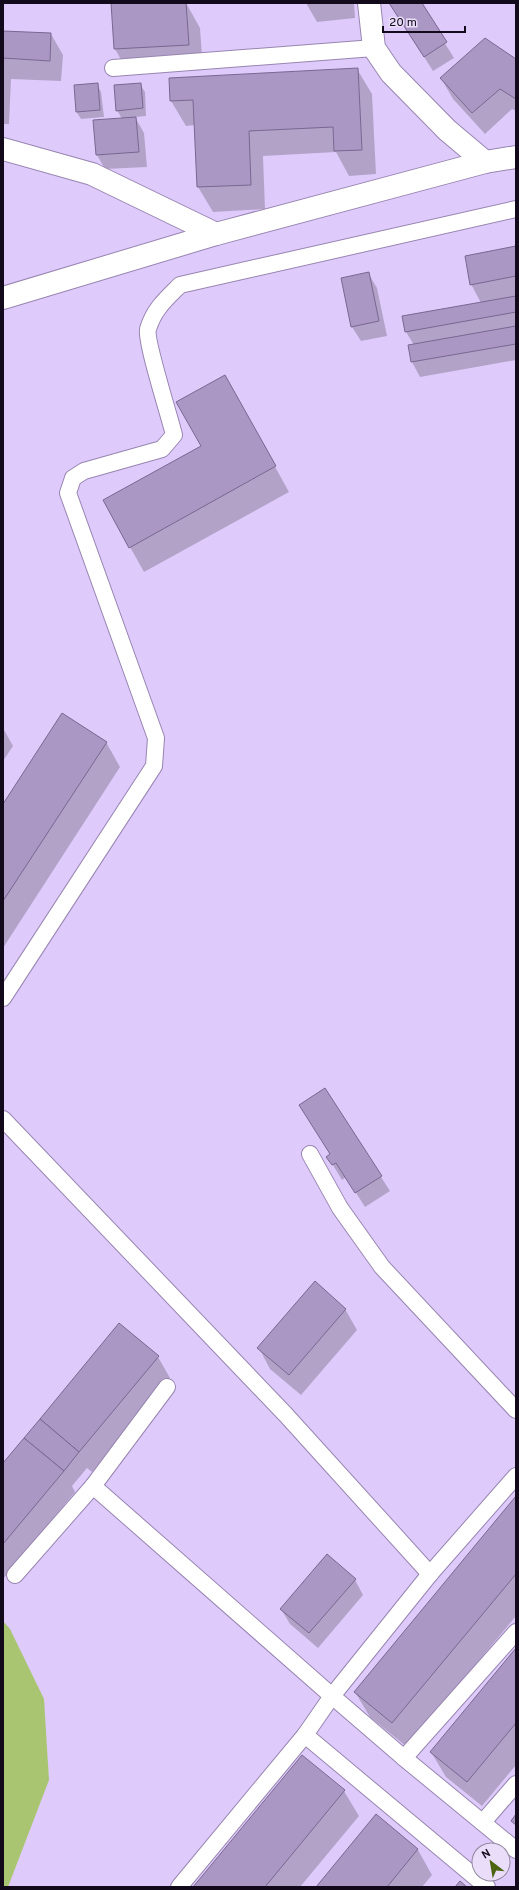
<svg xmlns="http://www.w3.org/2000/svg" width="519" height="1890" font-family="Overpass,sans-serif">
<rect width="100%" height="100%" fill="#dfcbfb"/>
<!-- green -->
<path fill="#a9c572" d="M 3,1621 L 10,1629 L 44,1699 L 49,1780 L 8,1887 L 3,1887 Z"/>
<!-- shadow -->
<g fill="#0003">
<path d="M 112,3 L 186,3 L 200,28 L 203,70 L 129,74 L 115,49 Z"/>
<path d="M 306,3 L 354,3 L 355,18 L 317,22 Z"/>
<path d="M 390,3 L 420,3 L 454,58 L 433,71 Z"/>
<path d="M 3,32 L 51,34 L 63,55 L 61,81 L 11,79 L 9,124 L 3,124 Z"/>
<path d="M 516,60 L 516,111 L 512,109 L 485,134 L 453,99 L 441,78 Z"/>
<path d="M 357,69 L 372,94 L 376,174 L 349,176 L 336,152 L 263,156 L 265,209 L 213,212 L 198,187 L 195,125 L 186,126 L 171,101 Z"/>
<path d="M 97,84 L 101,92 L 104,117 L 81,119 L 76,111 Z"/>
<path d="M 140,84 L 145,92 L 146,116 L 135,117 L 144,133 L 147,167 L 105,169 L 97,155 L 122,119 L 117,110 Z"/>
<path d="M 516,247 L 516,360 L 420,377 L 412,362 L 409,346 L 414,345 L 406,332 L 481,303 L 471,284 Z"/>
<path d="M 368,273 L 377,288 L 387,336 L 361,341 L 352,327 Z"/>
<path d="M 238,400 L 289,492 L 144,572 L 130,547 Z"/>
<path d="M 3,728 L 13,746 L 3,761 Z"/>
<path d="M 106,742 L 120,767 L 3,948 L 3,806 Z"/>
<path d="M 325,1090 L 390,1191 L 365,1207 L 346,1177 L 342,1180 L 328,1157 L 331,1155 Z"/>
<path d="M 345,1309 L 357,1330 L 301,1395 L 270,1369 L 259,1348 Z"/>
<path d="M 158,1357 L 170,1378 L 92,1472 L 87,1468 L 72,1486 L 75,1492 L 3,1579 L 3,1465 Z"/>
<path d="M 516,1498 L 516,1616 L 407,1747 L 370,1717 L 355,1692 Z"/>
<path d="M 355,1580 L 363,1595 L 318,1648 L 290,1624 L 281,1609 Z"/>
<path d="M 516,1650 L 516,1765 L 482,1806 L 446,1777 L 431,1752 Z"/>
<path d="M 303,1757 L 344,1791 L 359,1816 L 300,1887 L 194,1887 Z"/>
<path d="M 376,1816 L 418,1850 L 432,1875 L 422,1887 L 317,1887 Z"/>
</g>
<!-- building -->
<g fill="#aa97c4" stroke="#7a6791">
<path d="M 111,3 L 186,3 L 189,45 L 114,49 Z"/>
<path d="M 389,3 L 422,3 L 447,42 L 424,57 Z"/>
<path d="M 3,31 L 51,33 L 50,61 L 3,58 Z"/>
<path d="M 485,38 L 516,59 L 516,99 L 500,89 L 472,113 L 440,78 Z"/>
<path d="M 358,68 L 362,150 L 334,151 L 333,127 L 249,131 L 251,185 L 197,187 L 193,100 L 170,101 L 169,78 Z"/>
<path d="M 98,83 L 100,110 L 76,112 L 74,85 Z"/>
<path d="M 141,83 L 143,108 L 116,111 L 114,85 Z"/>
<path d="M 136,117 L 139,152 L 96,155 L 93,120 Z"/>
<path d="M 516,246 L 516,276 L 470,285 L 465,256 Z"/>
<path d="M 369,272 L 379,321 L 351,327 L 341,278 Z"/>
<path d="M 516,296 L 516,312 L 405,332 L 402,316 Z"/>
<path d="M 516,326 L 516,344 L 411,362 L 408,345 Z"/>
<path d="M 225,375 L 276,466 L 129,548 L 103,500 L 201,446 L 176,402 Z"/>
<path d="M 62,713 L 107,742 L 3,901 L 3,804 Z"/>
<path d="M 325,1088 L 382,1176 L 355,1193 L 336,1163 L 332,1165 L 326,1157 L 330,1154 L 299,1105 Z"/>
<path d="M 315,1281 L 346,1309 L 289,1375 L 257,1348 Z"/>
<path d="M 119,1323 L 159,1356 L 79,1452 L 40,1419 Z"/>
<path d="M 40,1419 L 79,1452 L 64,1471 L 24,1438 Z"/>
<path d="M 24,1438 L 64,1471 L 3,1544 L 3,1463 Z"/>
<path d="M 516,1496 L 516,1574 L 392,1723 L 354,1692 Z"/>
<path d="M 327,1554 L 356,1579 L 309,1633 L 280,1609 Z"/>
<path d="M 516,1648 L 516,1723 L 467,1782 L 430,1752 Z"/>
<path d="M 302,1755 L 345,1790 L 265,1887 L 193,1887 Z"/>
<path d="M 376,1814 L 418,1849 L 387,1887 L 316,1887 Z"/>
<path d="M 516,1814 L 516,1825 L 511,1821 Z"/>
<path d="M 460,1881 L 467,1887 L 455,1887 Z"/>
</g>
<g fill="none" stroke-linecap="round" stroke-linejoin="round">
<!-- lane casing -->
<g stroke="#9885b1" stroke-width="18">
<g id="lane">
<path d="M 113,68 L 374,48"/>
<path d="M 3,998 L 154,766 L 156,738 L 68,493 L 73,478 L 84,471 L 162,449 L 174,435 C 170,418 145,340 148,329 C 154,309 166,299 180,285 L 516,209"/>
<path d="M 3,1119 L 286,1415 L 430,1574"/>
<path d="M 310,1154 L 340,1208 L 382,1267 L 516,1410"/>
<path d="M 516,1476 L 430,1574 L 332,1696 L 404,1758 L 516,1850"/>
<path d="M 93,1486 L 332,1696 L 305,1735 L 179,1887"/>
<path d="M 15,1575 L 93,1486 L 167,1387"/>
<path d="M 305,1735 L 487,1887"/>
<path d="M 404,1758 L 516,1632"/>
<path d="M 483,1822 L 516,1784"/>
</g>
</g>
<!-- street casing -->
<g stroke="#9885b1" stroke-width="24">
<g id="street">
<path d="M 369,3 L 374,48 L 391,73 L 447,130 L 485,162"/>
<path d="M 3,149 L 92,174 L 216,234"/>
<path d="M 3,298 L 216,234 L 485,162 L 516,157"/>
</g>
</g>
<!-- lane -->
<use href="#lane" stroke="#fff" stroke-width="16"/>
<!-- street -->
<use href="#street" stroke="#fff" stroke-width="22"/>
</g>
<!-- border -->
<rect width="519" height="1890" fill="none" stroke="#120a1a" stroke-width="8"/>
<!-- north arrow -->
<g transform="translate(491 1862) rotate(329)"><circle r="19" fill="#e9ddf9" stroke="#9389a0"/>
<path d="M0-3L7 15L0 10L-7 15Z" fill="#4c630f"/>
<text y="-6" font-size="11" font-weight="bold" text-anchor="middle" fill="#120a1a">N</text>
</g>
<!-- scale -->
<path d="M383 26v6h82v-6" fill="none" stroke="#120a1a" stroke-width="2"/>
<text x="389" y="26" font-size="12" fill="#120a1a" stroke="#e9ddf9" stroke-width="3" paint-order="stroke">20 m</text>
</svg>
